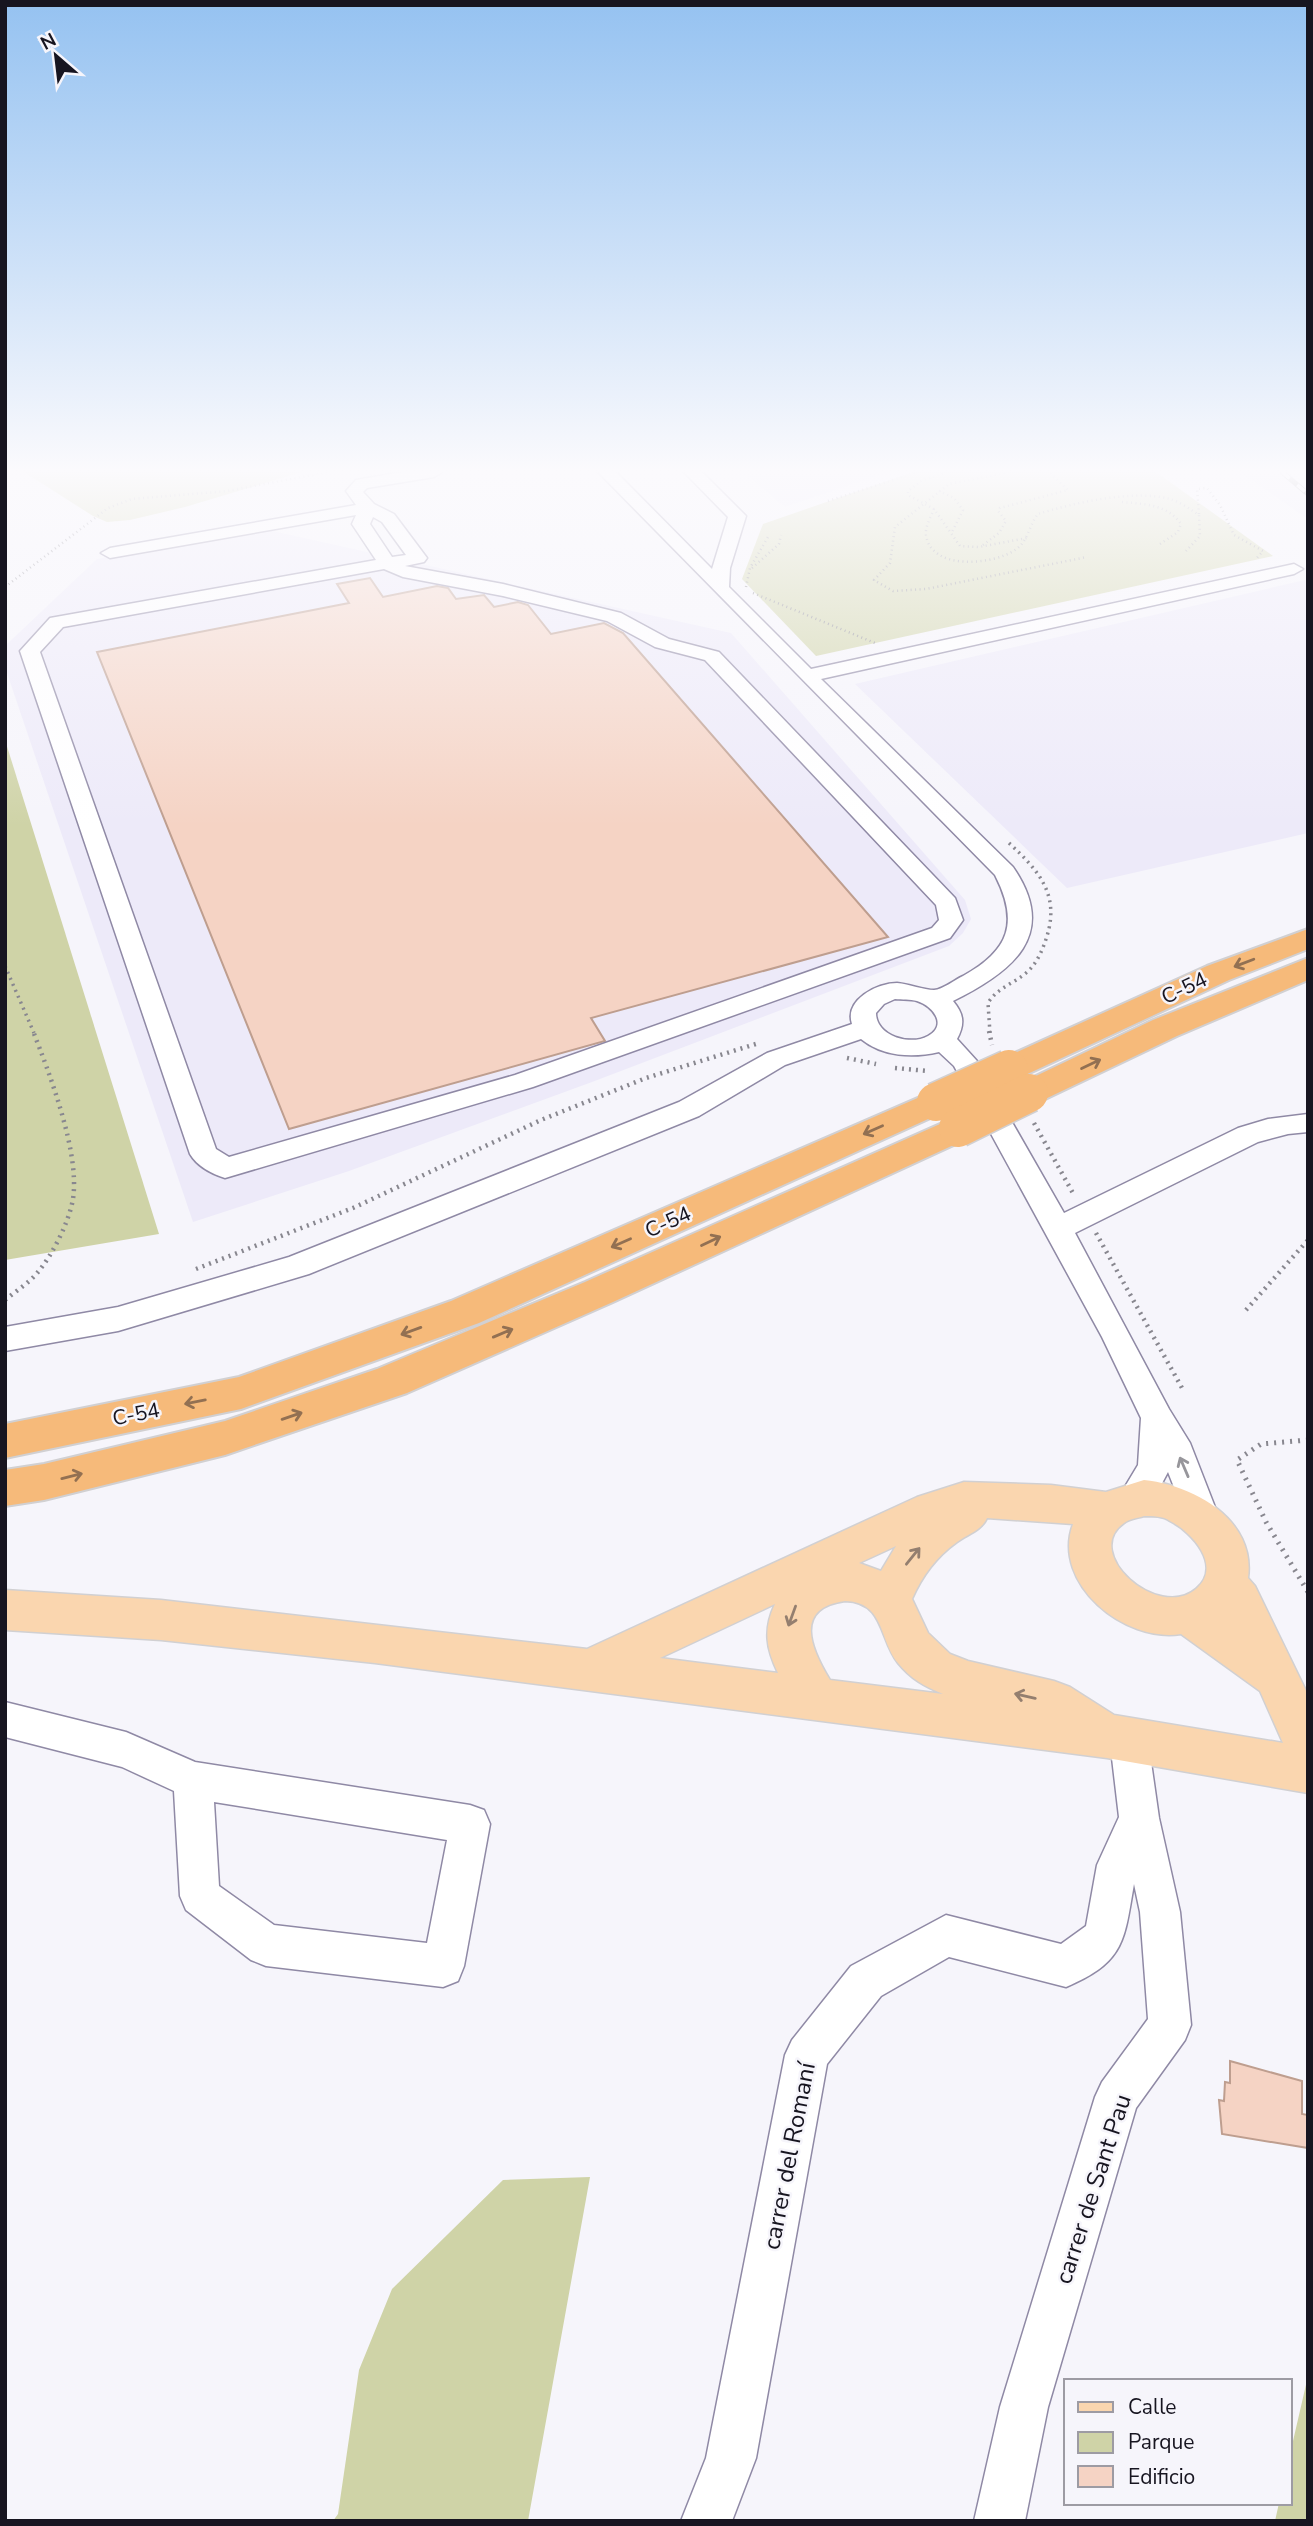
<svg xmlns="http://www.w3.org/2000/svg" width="1313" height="2526" font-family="'Nunito Sans',sans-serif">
<rect width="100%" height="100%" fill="#f6f5fb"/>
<!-- built -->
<g fill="#edeaf9">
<path d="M 743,472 L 888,472 L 785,507 Z"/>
<path d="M 1240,472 L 1292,472 L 1308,485 L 1308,519 Z"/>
<path d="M 259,528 L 731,633 L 965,900 L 971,919 L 963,933 L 949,946 L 592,1082 L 349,1171 L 193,1222 L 5,667 L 5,646 L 97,559 Z"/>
<path d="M 1305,580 L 1308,582 L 1308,833 L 1067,888 L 855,684 Z"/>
</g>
<!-- green -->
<g fill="#cfd3a7">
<path d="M 24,472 L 302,472 L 185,507 L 130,520 L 107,522 L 93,516 Z"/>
<path d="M 913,472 L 1156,472 L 1273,556 L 816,656 L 742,579 L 763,524 Z"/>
<path d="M 5,740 L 159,1234 L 5,1260 Z"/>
<path d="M 590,2177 L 528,2521 L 333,2521 L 338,2514 L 359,2370 L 392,2289 L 503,2180 Z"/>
<path d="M 1308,2376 L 1308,2521 L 1275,2521 L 1279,2503 L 1290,2503 L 1290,2454 Z"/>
</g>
<!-- building -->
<g fill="#f5d3c4" stroke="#be9e8f" stroke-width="2">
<path d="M 370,578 L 383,597 L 437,586 L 448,588 L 456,599 L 484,595 L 494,607 L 518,602 L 528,605 L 551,634 L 604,623 L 623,633 L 888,937 L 591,1018 L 605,1041 L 289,1129 L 97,652 L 349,603 L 337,584 Z"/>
<path d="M 1230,2061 L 1302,2081 L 1302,2114 L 1308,2115 L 1308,2148 L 1222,2134 L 1219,2100 L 1224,2101 L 1225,2082 L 1230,2083 Z"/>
</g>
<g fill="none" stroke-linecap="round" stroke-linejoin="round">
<!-- minor casing -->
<g stroke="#8f89a5" stroke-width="3">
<g id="minor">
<path d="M 402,472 L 442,472 L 434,477 L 367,488 L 363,492 L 374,504 L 394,514 L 427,558 L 424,562 L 405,566 L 503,584 L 621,613 L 669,639 L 719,652 L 955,898 L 963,920 L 950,938 L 533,1087 L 225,1178 C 212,1174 197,1166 190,1154 L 20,651 L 50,618 L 376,560 L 352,524 L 356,515 L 110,558 L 101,553 L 110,548 L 356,505 L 346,491 L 356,480 ZM 373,517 L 382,522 L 406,555 L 392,557 L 370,524 ZM 384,569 L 403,577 L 503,596 L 607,621 L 655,647 L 705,660 L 936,905 L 939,920 L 932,928 L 515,1075 L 229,1157 L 216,1149 L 40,652 L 63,627 Z"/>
<path d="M 598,472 L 616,472 L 712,569 L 728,517 L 684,472 L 702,472 L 746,516 L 730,568 L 729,587 L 811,669 L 1294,564 L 1303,569 L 1294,574 L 821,679 L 1013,867 C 1060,935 1012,972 953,1001 C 964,1014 965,1024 957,1039 L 977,1061 L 1064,1213 L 1238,1128 L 1268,1119 L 1308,1114 L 1308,1132 L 1288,1134 L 1258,1142 L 1075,1233 L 1169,1409 L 1190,1443 L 1220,1520 L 1215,1530 L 1203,1535 L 1191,1530 L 1168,1472 L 1160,1487 L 1161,1498 L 1156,1508 L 1144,1512 L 1132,1508 L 1127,1498 L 1126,1485 L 1138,1465 L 1141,1418 L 1102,1337 L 954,1066 L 939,1052 C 913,1058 883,1057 861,1039 L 785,1065 L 699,1116 L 309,1274 L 118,1331 L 5,1351 L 5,1327 L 118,1307 L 289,1257 L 679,1102 L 767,1053 L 852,1024 C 844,1000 877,983 897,983 C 909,984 924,990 934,990 C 942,990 956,979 963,976 C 1010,950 1019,922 995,875 ZM 895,999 C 902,1000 910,999 917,1001 C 933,1006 948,1025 928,1036 C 910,1046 876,1036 876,1013 L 884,1004 Z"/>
<path d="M 5,1702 L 126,1732 L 195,1762 L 470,1805 L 484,1810 L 490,1824 L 464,1966 L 458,1981 L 443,1987 L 266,1966 L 251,1960 L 186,1910 L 180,1896 L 174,1791 L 122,1767 L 5,1737 ZM 214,1802 L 447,1840 L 427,1943 L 274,1925 L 219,1886 Z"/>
<path d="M 1129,1723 L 1142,1728 L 1148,1741 L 1159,1818 L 1180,1912 L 1191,2025 L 1185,2040 L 1136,2108 L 1048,2407 L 1025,2521 L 974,2521 L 1000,2407 L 1095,2097 L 1102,2082 L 1148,2019 L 1140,1912 L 1134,1884 C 1124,1941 1125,1962 1066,1987 L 949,1957 L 881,1996 L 827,2064 L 756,2458 L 732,2521 L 681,2521 L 706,2458 L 785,2055 L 792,2040 L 851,1966 L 946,1915 L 1061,1944 L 1086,1926 L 1097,1865 L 1119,1817 L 1110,1741 L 1116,1728 Z"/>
</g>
</g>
<!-- major casing -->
<g stroke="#d1d0d2" stroke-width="3">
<path id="major" d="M 1144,1480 C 1194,1485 1256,1520 1248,1578 L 1255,1586 L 1308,1695 L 1308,1793 L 1107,1758 L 375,1663 L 161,1640 L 5,1630 L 5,1590 L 161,1600 L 587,1649 L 917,1497 L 964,1482 L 1051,1485 L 1106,1492 ZM 1144,1516 C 1153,1516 1163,1516 1170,1521 C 1192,1532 1223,1566 1196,1589 C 1158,1621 1081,1553 1124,1523 C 1129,1519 1138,1518 1144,1516 ZM 987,1518 L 1073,1524 C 1051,1584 1125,1643 1181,1634 L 1260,1691 L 1283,1743 L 1114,1715 L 1070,1687 L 1054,1681 L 968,1661 L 950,1654 L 928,1633 L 912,1599 C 922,1576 936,1557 957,1542 C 968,1534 981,1531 987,1518 ZM 896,1546 L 881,1571 L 859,1563 ZM 845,1601 C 885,1602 879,1640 898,1663 C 911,1679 924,1686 943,1694 L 830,1680 C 811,1649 793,1608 845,1601 ZM 775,1604 C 763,1630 766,1648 778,1673 L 660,1658 Z"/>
</g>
<!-- highway casing -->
<g stroke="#d1d0d2" stroke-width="4">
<g id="highway">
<path d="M 1308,929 L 1308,949 L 1229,980 L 1021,1077 L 1009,1080 L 997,1077 L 992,1069 L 997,1061 L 1207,966 Z"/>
<path d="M 1308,958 L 1308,980 L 1177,1036 L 1041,1101 L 1029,1105 L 1017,1101 L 1012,1093 L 1017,1085 L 1153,1020 Z"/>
<path d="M 936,1090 L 948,1094 L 953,1102 L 948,1110 L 479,1323 L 241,1409 L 5,1458 L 5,1424 L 239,1377 L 451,1301 Z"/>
<path d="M 958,1116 L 971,1119 L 976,1128 L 971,1137 L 613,1302 L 407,1393 L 225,1455 L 44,1500 L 5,1506 L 5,1470 L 44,1464 L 225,1421 L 377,1369 L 585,1282 Z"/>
</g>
</g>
<!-- path-far3 -->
<g stroke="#88878f" stroke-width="2.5" stroke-dasharray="1 3.5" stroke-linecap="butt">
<path d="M 947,472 L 921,481 L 908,491 L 908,495 L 934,509 L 960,546 L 979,547 L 1027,538"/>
<path d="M 1009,472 L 949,484 L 895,527 L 890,563 L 874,580 L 893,591 L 926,589 L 1087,557"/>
<path d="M 939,491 L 954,498 L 963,510 L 952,532"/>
<path d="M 828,501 L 918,472"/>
<path d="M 1122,502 C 1144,504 1167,504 1181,524 L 1178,532 L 1160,544"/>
<path d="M 934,509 C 931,517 925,526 926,535 C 931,571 993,565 1015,550 C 1028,542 1029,525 1038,514 C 1073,503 1134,489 1170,499 C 1180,502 1190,509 1199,515 L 1200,536 L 1186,551"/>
<path d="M 1199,514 L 1197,489 L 1207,488 L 1220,505 L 1234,535 L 1263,551 L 1256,559"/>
<path d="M 983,545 L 999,533 L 1006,521 L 998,511 L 1000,508 L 1068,490 L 1049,472"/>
<path d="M 752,568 L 779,544 L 781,535"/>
<path d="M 5,587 L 108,508 L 132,499 L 227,491 L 328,472"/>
<path d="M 746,587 L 750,568 L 768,537"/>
<path d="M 753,593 L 875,643"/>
</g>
<!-- path-far2 -->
<g stroke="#88878f" stroke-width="3.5" stroke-dasharray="2 4.5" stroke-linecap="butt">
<path d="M 5,966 L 34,1033"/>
<path d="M 990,1033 L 988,1003 C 997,988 1013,984 1026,973 C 1037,964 1043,949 1047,936 C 1060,894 1038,870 1009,843"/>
</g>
<!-- path-far1 -->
<g stroke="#88878f" stroke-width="4.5" stroke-dasharray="2 5" stroke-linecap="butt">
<path d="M 989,1031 L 992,1045"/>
<path d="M 847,1058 L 876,1064"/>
<path d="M 895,1068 L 928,1071"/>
<path d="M 1034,1123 L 1074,1195"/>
<path d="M 1096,1233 L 1182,1388"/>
<path d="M 196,1269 L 353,1208 L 541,1120 L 646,1078 L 759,1043"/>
<path d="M 5,1300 C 16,1291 29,1283 38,1272 C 53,1254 69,1222 73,1199 C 80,1153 50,1075 33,1031"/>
<path d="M 1246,1310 L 1308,1240"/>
</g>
<!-- path -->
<path stroke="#88878f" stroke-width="5" stroke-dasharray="2 6" stroke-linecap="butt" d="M 1308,1440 L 1261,1444 L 1237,1460 L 1266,1522 L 1308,1592"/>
<!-- minor -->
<use href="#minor" fill="#fff" fill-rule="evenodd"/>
<!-- major -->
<use href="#major" fill="#fad6af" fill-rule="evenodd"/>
<!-- highway -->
<use href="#highway" fill="#f6ba7a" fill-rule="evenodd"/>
<!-- rail casing -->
<g stroke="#52505a" stroke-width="5">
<path id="rail" d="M 1282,472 L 1308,494"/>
</g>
<!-- rail -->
<use href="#rail" stroke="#f6f5fb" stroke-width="3.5" stroke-dasharray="10" stroke-linecap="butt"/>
<!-- highway-bridge casing -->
<g stroke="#d1d0d2" stroke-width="41" stroke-linecap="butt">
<g id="highway-bridge">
<path d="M 936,1102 L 1009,1069"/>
<path d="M 958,1128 L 1029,1093"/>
</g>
</g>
<!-- highway-bridge -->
<use href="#highway-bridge" stroke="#f6ba7a" stroke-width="38"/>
</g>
<!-- one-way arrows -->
<defs><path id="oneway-shaft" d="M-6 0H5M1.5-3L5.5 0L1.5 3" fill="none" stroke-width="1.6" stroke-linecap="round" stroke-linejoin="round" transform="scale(1.75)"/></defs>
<g stroke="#927052">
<use href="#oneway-shaft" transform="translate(1244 963) rotate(159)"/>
<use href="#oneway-shaft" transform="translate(1091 1064) rotate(-26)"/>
<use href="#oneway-shaft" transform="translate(873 1130) rotate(156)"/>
<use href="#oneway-shaft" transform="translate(711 1241) rotate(-25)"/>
<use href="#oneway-shaft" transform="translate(621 1243) rotate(156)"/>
<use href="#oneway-shaft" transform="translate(411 1331) rotate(160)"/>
<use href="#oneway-shaft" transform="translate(503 1333) rotate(-23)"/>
<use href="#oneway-shaft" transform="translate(195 1402) rotate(169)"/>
<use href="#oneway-shaft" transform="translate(292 1416) rotate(-19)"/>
<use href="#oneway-shaft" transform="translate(72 1476) rotate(-14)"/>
</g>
<use stroke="#97969b" href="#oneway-shaft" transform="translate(1184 1467) rotate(-113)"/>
<g stroke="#947f6f">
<use href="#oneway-shaft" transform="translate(913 1556) rotate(-51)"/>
<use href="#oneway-shaft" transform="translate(792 1616) rotate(110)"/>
<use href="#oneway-shaft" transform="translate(1025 1696) rotate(-167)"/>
</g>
<!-- sky -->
<linearGradient id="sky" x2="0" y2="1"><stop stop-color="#95c2f1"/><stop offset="0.57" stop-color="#fbfafd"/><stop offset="1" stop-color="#fbfafd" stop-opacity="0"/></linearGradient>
<rect width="1313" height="826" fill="url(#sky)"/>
<g text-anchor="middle" stroke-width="5" stroke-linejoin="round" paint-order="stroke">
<!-- street labels -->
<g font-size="21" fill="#171520" stroke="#f6f5fb">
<text transform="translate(1184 988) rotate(-25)" y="7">C-54</text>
<text transform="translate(668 1222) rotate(-24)" y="7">C-54</text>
<text transform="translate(136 1414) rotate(-11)" y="7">C-54</text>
</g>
<!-- near-street labels -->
<g font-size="24" fill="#171520" stroke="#f6f5fb">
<text transform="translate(789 2156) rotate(-79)" y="8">carrer del Romaní</text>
<text transform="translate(1093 2189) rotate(-72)" y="8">carrer de Sant Pau</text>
</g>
</g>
<!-- border -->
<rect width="1313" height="2526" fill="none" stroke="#171520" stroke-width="14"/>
<!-- legend -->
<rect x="1064" y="2379" width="228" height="126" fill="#f6f5fb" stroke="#9d9ba3" stroke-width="2"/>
<rect x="1078" y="2402" width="35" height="10" fill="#fad6af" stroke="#9d9ba3" stroke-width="2"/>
<text x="1128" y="2414" font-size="21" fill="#171520">Calle</text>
<rect x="1078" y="2432" width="35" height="21" fill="#cfd3a7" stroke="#9d9ba3" stroke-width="2"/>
<text x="1128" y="2449" font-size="21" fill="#171520">Parque</text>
<rect x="1078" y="2466" width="35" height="21" fill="#f5d3c4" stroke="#9d9ba3" stroke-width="2"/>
<text x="1128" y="2484" font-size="21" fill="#171520">Edificio</text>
<!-- north arrow -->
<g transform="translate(56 56) rotate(332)" stroke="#f6f5fb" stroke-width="5" paint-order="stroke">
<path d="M0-5L12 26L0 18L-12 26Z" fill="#171520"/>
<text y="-10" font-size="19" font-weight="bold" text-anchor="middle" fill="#171520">N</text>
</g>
</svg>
